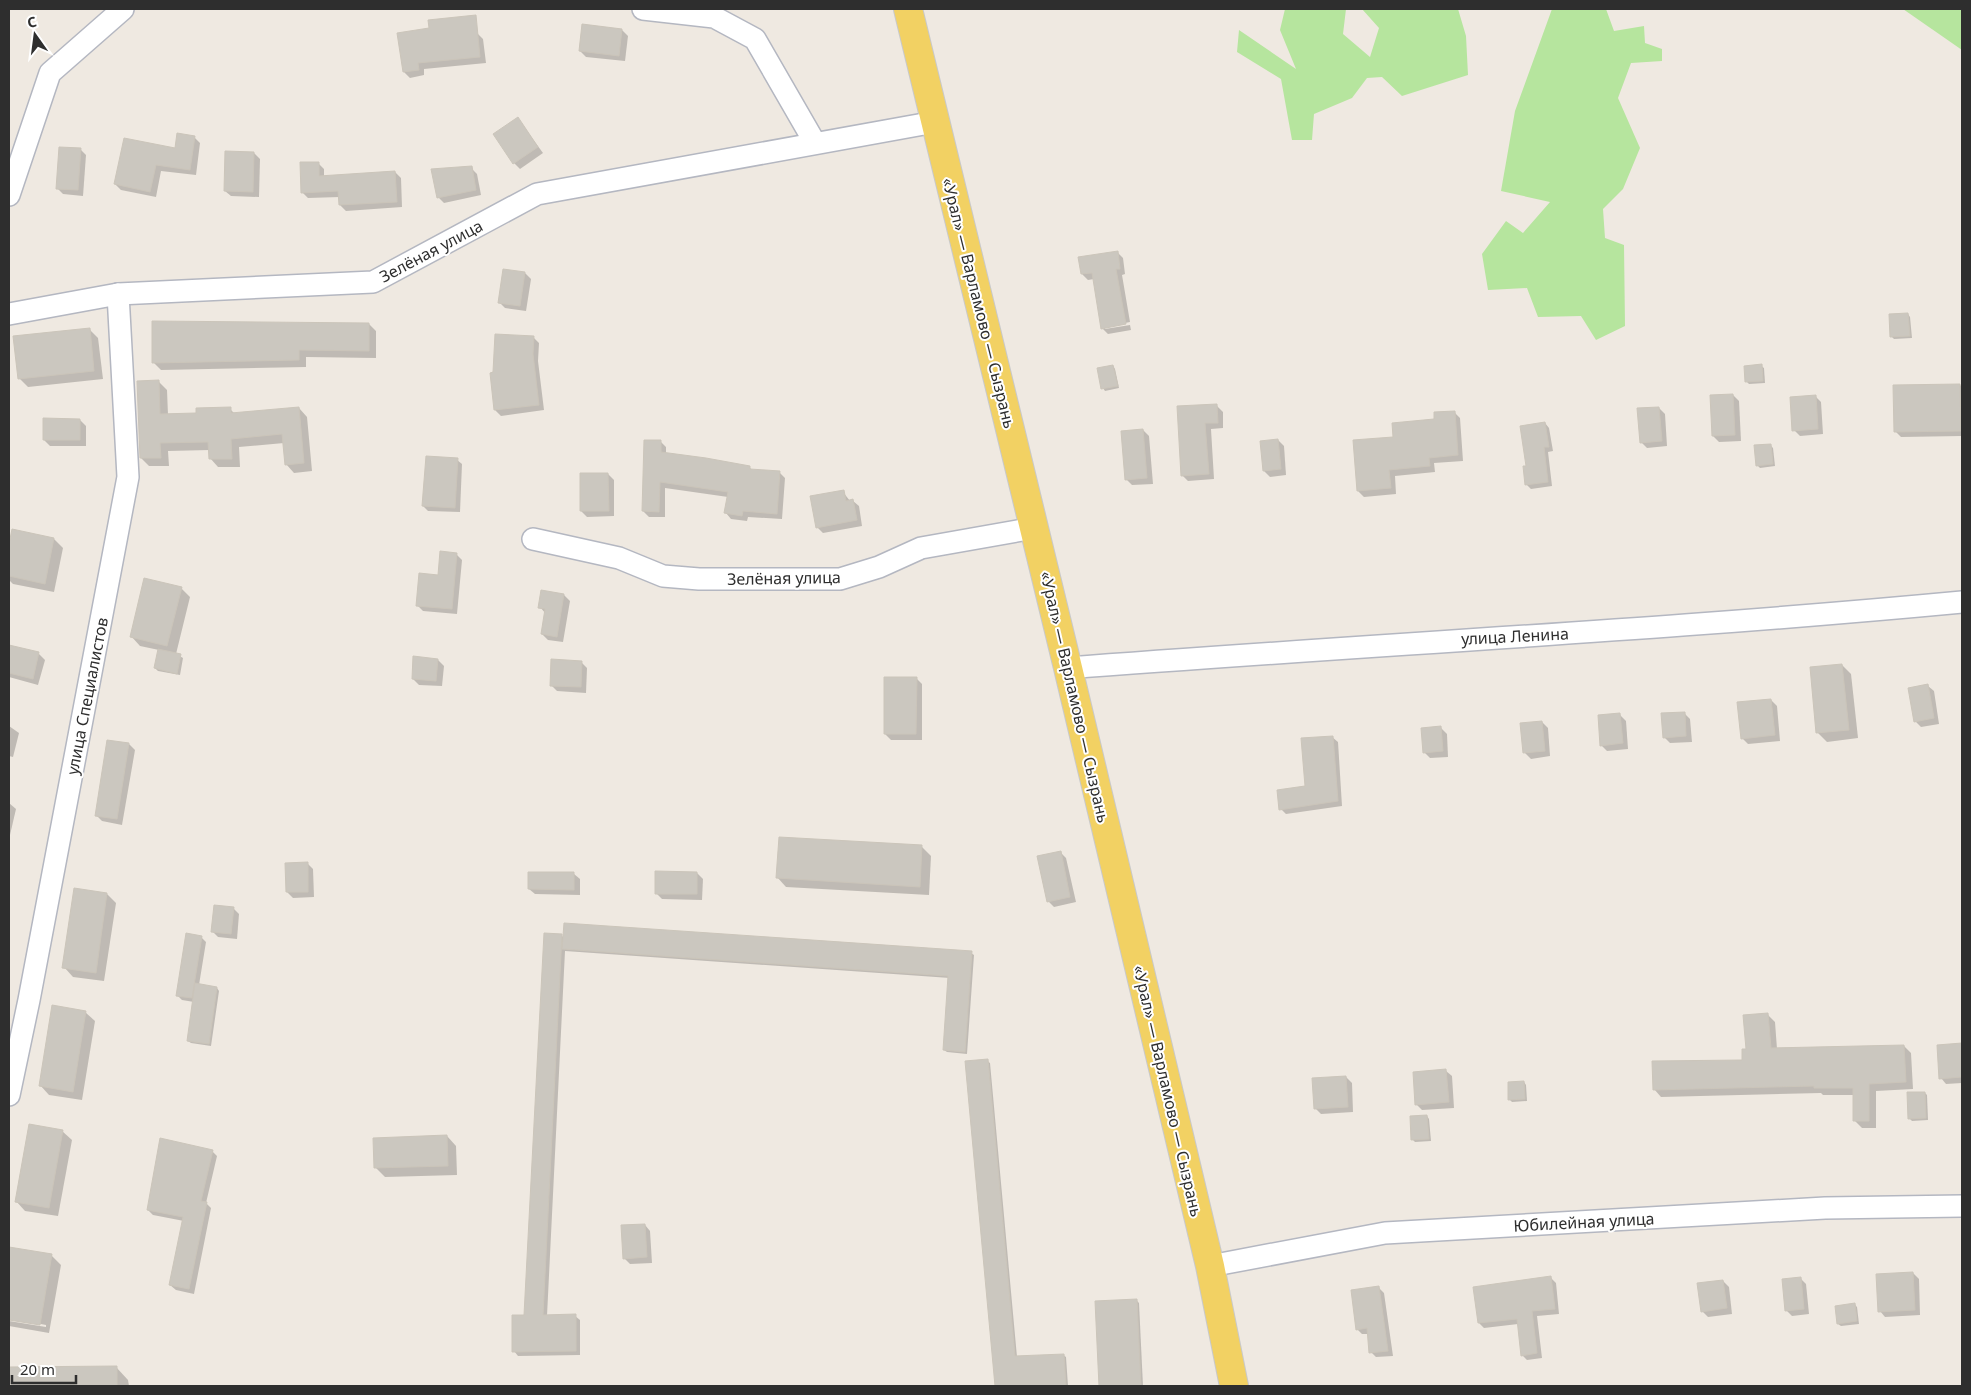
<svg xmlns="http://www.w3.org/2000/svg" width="1971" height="1395" font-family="'Noto Sans',sans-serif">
<rect width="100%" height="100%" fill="#efe9e1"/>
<!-- green -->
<g fill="#b6e59e">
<path d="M 1285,9 L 1346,9 L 1343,34 L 1370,57 L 1379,28 L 1362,9 L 1458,9 L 1466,36 L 1468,75 L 1402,96 L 1382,77 L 1367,78 L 1352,98 L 1314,114 L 1312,140 L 1292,140 L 1281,79 L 1237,52 L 1239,30 L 1296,69 L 1280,30 Z"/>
<path d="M 1552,9 L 1606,9 L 1614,31 L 1644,26 L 1645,43 L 1662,49 L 1662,61 L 1631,63 L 1618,98 L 1640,148 L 1623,189 L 1603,209 L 1605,238 L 1624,245 L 1625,326 L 1596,340 L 1581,316 L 1538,317 L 1527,288 L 1488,290 L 1482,254 L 1506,221 L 1523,233 L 1550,202 L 1501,191 L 1515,111 Z"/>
<path d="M 1903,9 L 1962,9 L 1962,50 Z"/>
</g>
<!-- shadow -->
<g fill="#0003">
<path d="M 622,30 L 628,36 L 625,61 L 586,57 L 580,51 Z"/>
<path d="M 477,33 L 483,39 L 486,63 L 424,69 L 424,75 L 410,78 L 404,72 L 398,34 Z"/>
<path d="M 518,119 L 543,153 L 520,169 L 514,163 Z"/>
<path d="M 194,137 L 200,143 L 196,175 L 161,171 L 156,197 L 121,190 L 115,184 L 176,150 Z"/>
<path d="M 80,149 L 86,155 L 83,196 L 63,194 L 57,188 Z"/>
<path d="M 226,153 L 254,153 L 260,159 L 259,197 L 231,196 L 225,191 Z"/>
<path d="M 318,163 L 324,169 L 324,177 L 395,172 L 401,178 L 402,207 L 346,211 L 340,205 L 340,197 L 308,198 L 302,192 Z"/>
<path d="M 471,168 L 477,174 L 481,195 L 444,203 L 438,197 Z"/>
<path d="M 1117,252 L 1123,258 L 1125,274 L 1122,275 L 1130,322 L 1105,327 L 1105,329 L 1130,325 L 1131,330 L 1108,334 L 1102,328 L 1094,279 L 1088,280 L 1082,274 Z"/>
<path d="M 525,273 L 531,279 L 526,311 L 505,308 L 499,302 Z"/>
<path d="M 1908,314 L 1910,317 L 1912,338 L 1894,339 L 1892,337 Z"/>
<path d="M 369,324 L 376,331 L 376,358 L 306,357 L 306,367 L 161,370 L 153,362 Z"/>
<path d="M 89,329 L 98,338 L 103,379 L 28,387 L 19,378 Z"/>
<path d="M 533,337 L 539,343 L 538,361 L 544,410 L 501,416 L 495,410 L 491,374 Z"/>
<path d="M 1113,366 L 1115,369 L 1119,388 L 1105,391 L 1103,388 Z"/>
<path d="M 1761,366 L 1764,368 L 1765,383 L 1749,384 L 1747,382 Z"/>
<path d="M 159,382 L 167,390 L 168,415 L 198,414 L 230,409 L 235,414 L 299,408 L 307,417 L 312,471 L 294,473 L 286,464 L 284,443 L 239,447 L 240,467 L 218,467 L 210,458 L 210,450 L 168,451 L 169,466 L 149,466 L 141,458 Z"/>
<path d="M 1960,385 L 1962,387 L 1962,436 L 1901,437 L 1895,431 Z"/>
<path d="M 1733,395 L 1739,401 L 1741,441 L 1719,442 L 1713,436 Z"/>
<path d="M 1815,396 L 1821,402 L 1823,434 L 1800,436 L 1794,430 Z"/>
<path d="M 1217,406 L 1223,412 L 1223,428 L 1211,429 L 1214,479 L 1188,481 L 1182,475 L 1178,408 Z"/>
<path d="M 1659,408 L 1665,414 L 1667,446 L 1647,448 L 1641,442 Z"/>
<path d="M 1454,412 L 1460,418 L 1463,461 L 1434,463 L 1435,472 L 1395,476 L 1396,494 L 1364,497 L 1358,491 L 1394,438 Z"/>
<path d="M 80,420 L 86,426 L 86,446 L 50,446 L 44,440 Z"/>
<path d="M 1545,423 L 1549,428 L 1553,451 L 1548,452 L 1552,486 L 1531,489 L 1526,484 L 1528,467 Z"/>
<path d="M 1143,430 L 1149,436 L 1153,484 L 1132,485 L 1126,479 Z"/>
<path d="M 1278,440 L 1284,446 L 1286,475 L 1270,477 L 1264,471 Z"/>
<path d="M 660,441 L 666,447 L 666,454 L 750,468 L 752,470 L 779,472 L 785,478 L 782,519 L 748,517 L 747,521 L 731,519 L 726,513 L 728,497 L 665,488 L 665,517 L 649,517 L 643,511 Z"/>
<path d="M 1770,445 L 1773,448 L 1775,466 L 1760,468 L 1757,465 Z"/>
<path d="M 457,460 L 462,464 L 460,512 L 428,511 L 423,506 Z"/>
<path d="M 608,474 L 614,480 L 614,516 L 587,517 L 581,511 Z"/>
<path d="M 843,492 L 850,501 L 853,501 L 859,506 L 862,526 L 823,533 L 817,527 Z"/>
<path d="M 13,531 L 54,539 L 63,548 L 54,592 L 13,584 L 9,580 L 9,550 Z"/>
<path d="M 456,554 L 462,560 L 457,614 L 423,611 L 417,605 Z"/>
<path d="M 181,588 L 190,597 L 176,654 L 183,658 L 180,675 L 158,671 L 155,668 L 159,650 L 140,646 L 131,636 Z"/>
<path d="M 564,595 L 570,601 L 563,642 L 548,640 L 542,634 L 546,614 L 540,607 Z"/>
<path d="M 9,646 L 39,654 L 45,660 L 38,685 L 9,677 Z"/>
<path d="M 438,660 L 444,666 L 442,686 L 419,685 L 413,679 Z"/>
<path d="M 581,662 L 587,668 L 586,693 L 557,691 L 551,685 Z"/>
<path d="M 1842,665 L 1851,674 L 1858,738 L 1827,742 L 1817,732 Z"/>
<path d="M 917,679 L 922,684 L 922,740 L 891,740 L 885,734 Z"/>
<path d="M 1928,686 L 1934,691 L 1939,724 L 1921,727 L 1915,721 Z"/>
<path d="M 1771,700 L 1777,706 L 1780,741 L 1748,744 L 1742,738 Z"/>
<path d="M 1684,713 L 1690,719 L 1692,742 L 1670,743 L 1664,737 Z"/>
<path d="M 1620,715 L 1626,721 L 1628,749 L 1607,751 L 1601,745 Z"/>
<path d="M 1542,722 L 1548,728 L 1550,756 L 1531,759 L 1525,753 Z"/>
<path d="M 9,726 L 19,733 L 13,757 L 9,756 Z"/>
<path d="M 1441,728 L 1447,734 L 1448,757 L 1430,758 L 1424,752 Z"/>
<path d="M 1332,737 L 1338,742 L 1342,806 L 1286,814 L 1281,809 L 1306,787 Z"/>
<path d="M 129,744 L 135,750 L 122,825 L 102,821 L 96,815 Z"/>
<path d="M 9,803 L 16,809 L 10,835 L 9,835 Z"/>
<path d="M 922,847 L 931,856 L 929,895 L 786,887 L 777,877 Z"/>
<path d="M 1060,852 L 1066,858 L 1076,902 L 1054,907 L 1048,901 Z"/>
<path d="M 307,863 L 313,869 L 314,897 L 293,898 L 287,892 Z"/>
<path d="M 697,873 L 703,879 L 702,900 L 662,899 L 656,893 Z"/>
<path d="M 574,874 L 580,879 L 580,895 L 535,894 L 529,889 Z"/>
<path d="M 107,894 L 116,903 L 104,981 L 73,977 L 64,967 Z"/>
<path d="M 233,908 L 239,914 L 237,939 L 218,937 L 212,931 Z"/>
<path d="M 561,935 L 564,938 L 971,953 L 974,955 L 967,1054 L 947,1052 L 944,1050 L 950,978 L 565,951 L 547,1316 L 575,1316 L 580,1320 L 580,1355 L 518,1356 L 514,1351 L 526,1316 Z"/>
<path d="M 201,937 L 206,942 L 199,985 L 217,988 L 219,991 L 211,1046 L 191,1043 L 188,1041 L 194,1002 L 182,1000 L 177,995 Z"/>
<path d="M 85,1012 L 95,1021 L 82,1100 L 49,1095 L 40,1085 Z"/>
<path d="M 1768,1015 L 1775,1022 L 1777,1049 L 1904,1046 L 1911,1053 L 1913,1089 L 1876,1091 L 1876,1128 L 1862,1128 L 1854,1120 L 1854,1095 L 1823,1095 L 1821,1093 L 1661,1097 L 1654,1089 L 1744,1061 Z"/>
<path d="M 1962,1044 L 1962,1083 L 1946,1084 L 1941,1078 L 1938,1046 Z"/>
<path d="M 987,1061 L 990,1063 L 1017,1357 L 1063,1355 L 1066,1357 L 1068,1386 L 996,1386 L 967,1062 Z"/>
<path d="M 1446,1071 L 1452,1076 L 1454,1108 L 1422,1110 L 1416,1104 Z"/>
<path d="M 1346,1077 L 1352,1083 L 1353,1112 L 1321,1114 L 1315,1108 Z"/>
<path d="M 1524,1082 L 1526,1085 L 1527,1101 L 1512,1102 L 1509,1099 Z"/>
<path d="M 1925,1093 L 1927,1095 L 1928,1120 L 1912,1121 L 1909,1118 Z"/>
<path d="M 1427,1116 L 1429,1119 L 1431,1141 L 1415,1142 L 1412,1139 Z"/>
<path d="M 62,1131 L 72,1140 L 58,1216 L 25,1211 L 16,1201 Z"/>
<path d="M 447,1136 L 456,1146 L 457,1175 L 385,1177 L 376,1168 Z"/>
<path d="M 212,1151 L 217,1156 L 206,1203 L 211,1208 L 194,1294 L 176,1290 L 170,1285 L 184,1221 L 153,1215 L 148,1210 Z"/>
<path d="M 645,1225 L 650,1231 L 652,1263 L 630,1264 L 624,1258 Z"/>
<path d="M 9,1248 L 51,1255 L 61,1265 L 49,1333 L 9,1326 L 9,1321 L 46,1327 L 46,1325 L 9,1318 Z"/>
<path d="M 1913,1273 L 1919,1279 L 1920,1315 L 1885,1317 L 1880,1311 Z"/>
<path d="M 1551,1278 L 1556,1283 L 1559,1314 L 1537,1316 L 1542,1358 L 1527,1360 L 1522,1355 L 1518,1324 L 1484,1328 L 1479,1323 Z"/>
<path d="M 1800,1278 L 1806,1284 L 1809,1314 L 1792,1316 L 1786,1310 Z"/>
<path d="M 1723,1281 L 1729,1287 L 1732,1314 L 1708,1317 L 1702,1311 Z"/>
<path d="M 1379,1288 L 1384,1293 L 1393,1356 L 1376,1357 L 1371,1352 L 1369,1334 L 1362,1334 L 1357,1329 Z"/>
<path d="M 1137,1301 L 1139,1303 L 1143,1386 L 1100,1386 L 1097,1303 Z"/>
<path d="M 1854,1304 L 1857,1307 L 1859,1324 L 1841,1326 L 1838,1324 Z"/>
<path d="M 116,1367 L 128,1380 L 129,1386 L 9,1386 L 9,1368 Z"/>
</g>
<!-- building -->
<g fill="#cbc7bf" stroke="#cbc5ba">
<path d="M 476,15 L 480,57 L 418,63 L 419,70 L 403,72 L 397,33 L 429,28 L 428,20 Z"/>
<path d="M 582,24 L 622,29 L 619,56 L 579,51 Z"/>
<path d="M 518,117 L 538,147 L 513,164 L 493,134 Z"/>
<path d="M 177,133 L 195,136 L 190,170 L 156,165 L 150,192 L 114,184 L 124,138 L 175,148 Z"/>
<path d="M 59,147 L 81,148 L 78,190 L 56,189 Z"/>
<path d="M 225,151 L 254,152 L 253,192 L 224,191 Z"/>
<path d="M 300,162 L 319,162 L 319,176 L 395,171 L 397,202 L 339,205 L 338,191 L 301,193 Z"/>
<path d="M 472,166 L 476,190 L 437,198 L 431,169 Z"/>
<path d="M 1118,251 L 1120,269 L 1116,269 L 1126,324 L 1101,329 L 1092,273 L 1081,274 L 1078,257 Z"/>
<path d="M 503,269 L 525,272 L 520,306 L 498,303 Z"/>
<path d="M 1908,313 L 1910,336 L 1890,337 L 1889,314 Z"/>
<path d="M 152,321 L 369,323 L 369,351 L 299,350 L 299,360 L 152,363 Z"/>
<path d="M 90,328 L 94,371 L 18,379 L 13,336 Z"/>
<path d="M 495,334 L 534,336 L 533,354 L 539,405 L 494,410 L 490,373 L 493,372 Z"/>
<path d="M 1762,364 L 1763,381 L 1745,382 L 1744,366 Z"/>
<path d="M 1113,365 L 1118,386 L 1101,389 L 1097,368 Z"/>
<path d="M 159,380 L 160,414 L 196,413 L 196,408 L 231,407 L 231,413 L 299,407 L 304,463 L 285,465 L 282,434 L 231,439 L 232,459 L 209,459 L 208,442 L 160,443 L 161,458 L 140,458 L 137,381 Z"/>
<path d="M 1960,384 L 1961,431 L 1894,432 L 1893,385 Z"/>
<path d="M 1733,394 L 1735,435 L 1712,436 L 1710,395 Z"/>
<path d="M 1816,395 L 1818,429 L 1792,431 L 1790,397 Z"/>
<path d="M 1217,404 L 1218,423 L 1205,423 L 1209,474 L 1181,476 L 1177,406 Z"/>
<path d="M 1659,407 L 1662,441 L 1640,443 L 1637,408 Z"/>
<path d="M 1455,411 L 1458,455 L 1429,458 L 1430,466 L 1389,470 L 1391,488 L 1357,491 L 1353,440 L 1393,437 L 1392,423 L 1434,419 L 1434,412 Z"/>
<path d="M 43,418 L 80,419 L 80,440 L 43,440 Z"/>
<path d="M 1545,422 L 1549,447 L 1544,447 L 1548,482 L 1525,485 L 1523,466 L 1526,466 L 1520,426 Z"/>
<path d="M 1143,429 L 1147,478 L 1125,480 L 1121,431 Z"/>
<path d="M 1278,439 L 1281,469 L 1263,471 L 1260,441 Z"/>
<path d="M 644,440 L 661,440 L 661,452 L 706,458 L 750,466 L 750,469 L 780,471 L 777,514 L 743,511 L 742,516 L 724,513 L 728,492 L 660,482 L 659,512 L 642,511 Z"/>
<path d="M 1771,444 L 1773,464 L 1756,466 L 1754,445 Z"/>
<path d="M 426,456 L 458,458 L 455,508 L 422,506 Z"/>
<path d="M 580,473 L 608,473 L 609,511 L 580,511 Z"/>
<path d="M 844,490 L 846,501 L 853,499 L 857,520 L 816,528 L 810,496 Z"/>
<path d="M 12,529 L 54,538 L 45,584 L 9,576 L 9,544 Z"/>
<path d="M 440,551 L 457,553 L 452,609 L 416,606 L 419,573 L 438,575 Z"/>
<path d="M 144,578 L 182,587 L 167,646 L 130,637 Z"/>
<path d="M 541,590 L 564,594 L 557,637 L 541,634 L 545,609 L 538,608 Z"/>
<path d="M 9,645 L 39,652 L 33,679 L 9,673 Z"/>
<path d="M 158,649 L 181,654 L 177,674 L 154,668 Z"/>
<path d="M 413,656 L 438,659 L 436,681 L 412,679 Z"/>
<path d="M 551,659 L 582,661 L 581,687 L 550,686 Z"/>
<path d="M 1842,664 L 1849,730 L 1816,733 L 1810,667 Z"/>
<path d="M 884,677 L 917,677 L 916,734 L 884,734 Z"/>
<path d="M 1928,684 L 1934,718 L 1914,722 L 1908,688 Z"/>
<path d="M 1771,699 L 1775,735 L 1741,739 L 1737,702 Z"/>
<path d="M 1685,712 L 1686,736 L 1663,738 L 1661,713 Z"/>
<path d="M 1620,713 L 1623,743 L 1600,746 L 1598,715 Z"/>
<path d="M 1542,721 L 1545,751 L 1523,753 L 1520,723 Z"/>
<path d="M 1441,726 L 1443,751 L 1423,753 L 1421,728 Z"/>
<path d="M 1333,736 L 1338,801 L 1279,810 L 1277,790 L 1305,786 L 1301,738 Z"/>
<path d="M 107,740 L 129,743 L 117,819 L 95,816 Z"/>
<path d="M 779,837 L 922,845 L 920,887 L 776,878 Z"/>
<path d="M 1061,851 L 1070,897 L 1047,902 L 1037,856 Z"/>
<path d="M 308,862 L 308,892 L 286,892 L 285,863 Z"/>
<path d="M 655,871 L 697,872 L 697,894 L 655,894 Z"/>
<path d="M 528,872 L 574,872 L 574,890 L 528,889 Z"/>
<path d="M 74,888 L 107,893 L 96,973 L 62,968 Z"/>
<path d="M 214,905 L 234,907 L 231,934 L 211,932 Z"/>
<path d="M 564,923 L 972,951 L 965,1052 L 943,1050 L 948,976 L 562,949 Z"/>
<path d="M 186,933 L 202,936 L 192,998 L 176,996 Z"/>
<path d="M 544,933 L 562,934 L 543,1315 L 576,1314 L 576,1351 L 512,1352 L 512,1315 L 524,1315 Z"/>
<path d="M 195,983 L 217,987 L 209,1044 L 187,1041 Z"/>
<path d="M 52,1005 L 86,1011 L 73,1092 L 39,1086 Z"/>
<path d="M 1768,1013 L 1771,1048 L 1904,1045 L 1906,1082 L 1869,1084 L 1869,1121 L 1853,1121 L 1853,1088 L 1814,1088 L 1814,1086 L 1653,1090 L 1652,1061 L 1742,1060 L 1742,1049 L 1746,1049 L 1743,1015 Z"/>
<path d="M 1962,1043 L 1962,1077 L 1939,1079 L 1937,1045 Z"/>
<path d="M 988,1059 L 1015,1356 L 1064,1354 L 1066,1386 L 995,1386 L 965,1061 Z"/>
<path d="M 1446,1069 L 1449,1102 L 1415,1105 L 1413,1072 Z"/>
<path d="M 1346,1076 L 1348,1107 L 1314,1109 L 1312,1078 Z"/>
<path d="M 1524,1081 L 1525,1099 L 1508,1100 L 1508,1082 Z"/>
<path d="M 1907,1092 L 1925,1092 L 1926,1118 L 1908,1119 Z"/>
<path d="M 1427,1115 L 1429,1139 L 1411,1140 L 1410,1116 Z"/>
<path d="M 29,1124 L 63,1130 L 49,1208 L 15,1202 Z"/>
<path d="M 447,1135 L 448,1166 L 374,1168 L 373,1138 Z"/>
<path d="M 160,1138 L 213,1150 L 201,1201 L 207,1202 L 189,1289 L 169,1285 L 183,1217 L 147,1210 Z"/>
<path d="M 645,1224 L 647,1257 L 623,1259 L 621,1225 Z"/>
<path d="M 9,1247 L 52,1254 L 40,1325 L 9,1320 Z"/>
<path d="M 1913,1272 L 1915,1310 L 1878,1312 L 1876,1274 Z"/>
<path d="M 1551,1276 L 1555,1309 L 1532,1311 L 1537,1353 L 1521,1356 L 1517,1319 L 1478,1323 L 1473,1287 Z"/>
<path d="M 1801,1277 L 1804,1309 L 1785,1311 L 1782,1279 Z"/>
<path d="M 1723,1280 L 1727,1308 L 1701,1312 L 1697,1283 Z"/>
<path d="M 1379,1286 L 1388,1351 L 1369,1353 L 1367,1328 L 1356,1330 L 1351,1290 Z"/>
<path d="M 1137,1299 L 1141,1386 L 1099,1386 L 1095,1301 Z"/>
<path d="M 1855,1303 L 1857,1321 L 1837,1324 L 1835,1306 Z"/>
<path d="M 117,1366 L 117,1386 L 9,1386 L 9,1367 Z"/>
</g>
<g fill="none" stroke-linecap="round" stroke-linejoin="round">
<!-- minor casing -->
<g stroke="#b4b7c1" stroke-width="24">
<g id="minor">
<path d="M 643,9 L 714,17 L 755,39 L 815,143"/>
<path d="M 9,195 L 50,73 L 123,9"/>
<path d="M 9,314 L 118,294 L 373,282 L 537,194 L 935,122"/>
<path d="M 533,539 L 619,558 L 663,576 L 699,579 L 840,579 L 879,567 L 921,548 L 1034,528"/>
<path d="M 1068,668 C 1366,645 1665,630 1962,602"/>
<path d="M 9,1095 L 29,1000 L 128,477 L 118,294"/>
<path d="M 1210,1266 L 1385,1233 L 1825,1208 L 1962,1206"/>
</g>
</g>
<!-- major casing -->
<g stroke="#c9c9c9" stroke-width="30">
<path id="major" d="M 908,9 L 1068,668 L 1210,1266 L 1234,1386"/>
</g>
<!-- minor -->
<use href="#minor" stroke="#fff" stroke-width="21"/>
<!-- major -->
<use href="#major" stroke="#f2d163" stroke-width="28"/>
</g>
<g text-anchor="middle" stroke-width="4" stroke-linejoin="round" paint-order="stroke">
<!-- street labels -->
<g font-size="16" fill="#2e2e2e" stroke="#fff">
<text transform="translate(431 251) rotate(-28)" y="6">Зелёная улица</text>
<text transform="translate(979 303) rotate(76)" y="6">«Урал» — Варламово — Сызрань</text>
<text transform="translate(784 578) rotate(-1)" y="6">Зелёная улица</text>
<text transform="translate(1515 636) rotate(-3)" y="6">улица Ленина</text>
<text transform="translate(87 696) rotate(-79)" y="6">улица Специалистов</text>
<text transform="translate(1075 697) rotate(77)" y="6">«Урал» — Варламово — Сызрань</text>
<text transform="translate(1168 1091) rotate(77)" y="6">«Урал» — Варламово — Сызрань</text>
<text transform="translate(1584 1222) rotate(-3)" y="6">Юбилейная улица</text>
</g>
</g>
<!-- border -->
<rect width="1971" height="1395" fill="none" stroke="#2e2e2e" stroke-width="20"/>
<!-- north arrow -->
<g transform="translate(35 35) rotate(346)" stroke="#ffffff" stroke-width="4" paint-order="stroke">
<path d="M0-4L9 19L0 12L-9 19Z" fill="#2e2e2e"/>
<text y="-8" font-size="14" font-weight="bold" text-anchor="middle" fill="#2e2e2e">С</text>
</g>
<!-- scale -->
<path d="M12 1375v8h64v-8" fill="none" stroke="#2e2e2e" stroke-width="2.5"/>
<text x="20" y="1375" font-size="15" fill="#2e2e2e" stroke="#ffffff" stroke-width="4" paint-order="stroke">20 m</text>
</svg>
